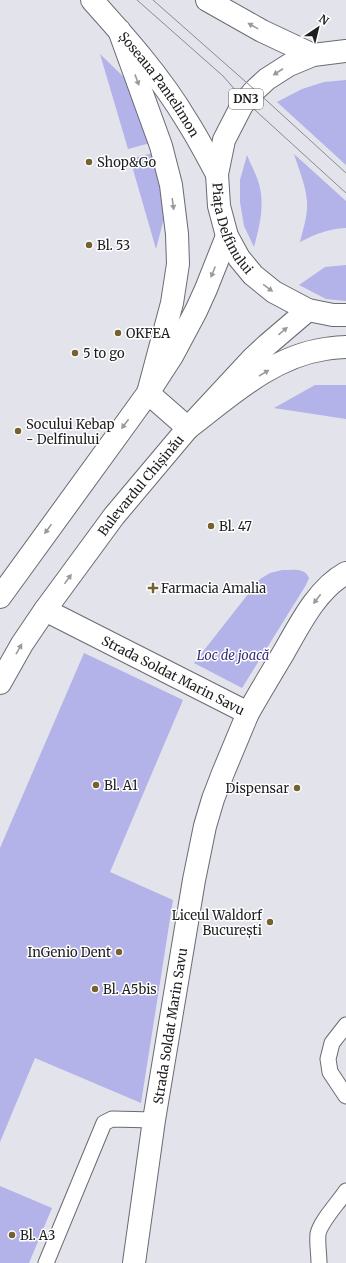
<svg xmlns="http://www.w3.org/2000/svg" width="346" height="1263" font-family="Merriweather,serif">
<rect width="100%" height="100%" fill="#e2e3eb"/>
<!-- green -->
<g fill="#b3b2e9">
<path d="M 100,54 L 134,87 L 154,142 L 128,149 Z"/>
<path d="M 346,80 L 346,165 L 277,102 L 302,89 L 324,82 Z"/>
<path d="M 157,152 L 168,203 L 156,249 L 130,159 Z"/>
<path d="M 294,154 L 346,201 L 346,228 C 327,229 316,234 300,242 C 303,229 308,215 307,202 C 306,186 299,170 294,154 Z"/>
<path d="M 247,155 C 250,163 254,170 257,178 C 266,201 260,225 254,247 L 244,226 L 240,202 L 240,180 Z"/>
<path d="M 346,265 L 346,301 L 326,299 L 299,285 L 325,267 Z"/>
<path d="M 315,385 L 346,385 L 346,419 L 274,408 Z"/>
<path d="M 282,570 C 292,570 305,567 309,578 L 306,585 L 242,688 L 194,663 L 260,579 L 270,573 Z"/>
<path d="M 84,653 L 183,700 L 110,872 L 173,900 L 141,1103 L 35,1058 L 0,1142 L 0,848 Z"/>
<path d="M 0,1186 L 52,1208 L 29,1263 L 0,1263 Z"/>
</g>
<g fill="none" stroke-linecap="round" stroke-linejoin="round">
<!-- service casing -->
<g stroke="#6a6a72" stroke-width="17">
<g id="service">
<path d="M 346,1025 L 332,1043 L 328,1059 L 330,1072 L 346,1096"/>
<path d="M 46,1263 L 104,1123 L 112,1119 L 154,1120"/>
<path d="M 319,1263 C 319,1254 317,1244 318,1234 C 320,1222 339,1202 346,1191"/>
</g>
</g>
<!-- minor casing -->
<g stroke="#6a6a72" stroke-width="24">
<g id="minor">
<path d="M 148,393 L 188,428"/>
<path id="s1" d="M 45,610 L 248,713 L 223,773 L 213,799 L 205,826 L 194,880 L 154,1120 L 134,1263"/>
<path d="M 248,713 C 260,692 272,672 284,652 C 300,624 317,589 346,573"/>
</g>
</g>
<!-- secondary casing -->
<g stroke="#6a6a72" stroke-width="24">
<g id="secondary">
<path d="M 0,597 L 122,429 L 148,393 L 172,356 L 196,311 L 206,289 L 227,236"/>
<path id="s2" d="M 0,683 L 22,644 L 45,610 L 114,516 L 188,428 L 253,358 L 267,345 L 308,310"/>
</g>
</g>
<!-- primary casing -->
<g stroke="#6a6a72" stroke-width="24">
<g id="primary">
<path id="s3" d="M 92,0 C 126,38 161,77 187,121 C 198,138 207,156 217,174"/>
<path d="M 207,0 L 262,31 L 313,55"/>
<path d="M 119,30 L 161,146 L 171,185 L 177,234 L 178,264 L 172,303 L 148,393"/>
<path id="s4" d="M 346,51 L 313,55 L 289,65 L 267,79 L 255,90 L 242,105 L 224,140 L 217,174 L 219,206 L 227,236 L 239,258 L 253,275 L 274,292 L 308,310 L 333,315 L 346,315"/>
<path d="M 188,428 C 229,397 271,357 325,349 C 332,348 339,347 346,347"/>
</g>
</g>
<!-- service -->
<use href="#service" stroke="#fff" stroke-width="15"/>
<!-- minor -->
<use href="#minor" stroke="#fff" stroke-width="22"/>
<!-- secondary -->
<use href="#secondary" stroke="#fff" stroke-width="22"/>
<!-- primary -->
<use href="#primary" stroke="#fff" stroke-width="22"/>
<!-- tram -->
<g stroke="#8a8a90" stroke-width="1">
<path d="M 137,0 L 223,76 L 245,101 L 346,193"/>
<path d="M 153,0 L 255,90 L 346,173"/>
</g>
</g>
<!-- one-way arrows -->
<defs><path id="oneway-solid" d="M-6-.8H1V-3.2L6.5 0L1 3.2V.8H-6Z"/></defs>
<g fill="#9a9a9b">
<use href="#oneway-solid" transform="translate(253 26) rotate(-151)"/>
<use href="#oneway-solid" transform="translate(278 72) rotate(147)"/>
<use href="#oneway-solid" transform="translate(137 80) rotate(70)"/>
<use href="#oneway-solid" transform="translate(173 204) rotate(82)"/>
<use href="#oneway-solid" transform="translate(213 272) rotate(112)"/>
<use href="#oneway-solid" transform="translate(268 288) rotate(36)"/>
<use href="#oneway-solid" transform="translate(283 331) rotate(-40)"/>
<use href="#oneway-solid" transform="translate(264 373) rotate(-31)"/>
<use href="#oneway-solid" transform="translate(125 424) rotate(127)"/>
<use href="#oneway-solid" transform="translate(48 529) rotate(126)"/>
<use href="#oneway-solid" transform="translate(68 579) rotate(-54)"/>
<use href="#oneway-solid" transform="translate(317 599) rotate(127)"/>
<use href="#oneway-solid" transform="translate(19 649) rotate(-60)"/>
</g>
<!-- markers -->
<g fill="#766231" stroke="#fff" stroke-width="1.5">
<circle cx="89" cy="162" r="4"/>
<circle cx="89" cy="245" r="4"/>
<circle cx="118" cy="333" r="4"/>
<circle cx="75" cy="353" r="4"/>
<circle cx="18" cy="431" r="4"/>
<circle cx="211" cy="526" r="4"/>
<path d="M151 582h4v4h4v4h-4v4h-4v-4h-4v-4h4z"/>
<circle cx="96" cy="785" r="4"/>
<circle cx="297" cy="788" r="4"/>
<circle cx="270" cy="922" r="4"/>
<circle cx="119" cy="952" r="4"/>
<circle cx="95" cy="989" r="4"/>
<circle cx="12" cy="1235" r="4"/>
</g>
<g text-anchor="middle" stroke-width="3" stroke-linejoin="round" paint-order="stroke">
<!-- shield labels -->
<rect fill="#fff" stroke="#626264" stroke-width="1" x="229" y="89" width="34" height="20" rx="3"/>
<g font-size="12" font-weight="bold" fill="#1e1e21">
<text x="246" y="103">DN3</text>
</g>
<!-- street labels -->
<g font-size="13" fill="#1e1e21" stroke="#fff">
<text dy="5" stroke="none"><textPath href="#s3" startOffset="108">Șoseaua Pantelimon</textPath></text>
<text dy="5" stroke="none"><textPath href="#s4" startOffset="253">Piața Delfinului</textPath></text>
<text dy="5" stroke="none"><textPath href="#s2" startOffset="243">Bulevardul Chișinău</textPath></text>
<text dy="5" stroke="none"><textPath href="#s1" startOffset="144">Strada Soldat Marin Savu</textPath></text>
<text transform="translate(170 1026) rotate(-81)" y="5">Strada Soldat Marin Savu</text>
</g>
<!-- poi labels -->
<g font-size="13" fill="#1e1e21" stroke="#fff" text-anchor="start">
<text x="97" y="167">Shop&amp;Go</text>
<text x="97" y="250">Bl. 53</text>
<text x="126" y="338">OKFEA</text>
<text x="83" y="358">5 to go</text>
<text x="26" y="429">Socului Kebap<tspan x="26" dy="15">- Delfinului</tspan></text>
<text x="219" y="531">Bl. 47</text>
<text x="161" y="593">Farmacia Amalia</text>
<text x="104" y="790">Bl. A1</text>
<text x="289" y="793" text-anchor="end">Dispensar</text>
<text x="262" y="920" text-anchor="end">Liceul Waldorf<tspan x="262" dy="15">București</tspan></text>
<text x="111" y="957" text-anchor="end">InGenio Dent</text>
<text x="103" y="994">Bl. A5bis</text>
<text x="20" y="1240">Bl. A3</text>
</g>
<!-- park labels -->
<g font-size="13" font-style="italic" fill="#372b76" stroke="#fff">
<text x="233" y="660">Loc de joacă</text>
</g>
</g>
<!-- north arrow -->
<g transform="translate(318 28) rotate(35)" stroke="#ffffff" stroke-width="3" paint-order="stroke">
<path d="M0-3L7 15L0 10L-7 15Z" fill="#1e1e21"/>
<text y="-6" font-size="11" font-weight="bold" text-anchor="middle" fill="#1e1e21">N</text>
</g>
</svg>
